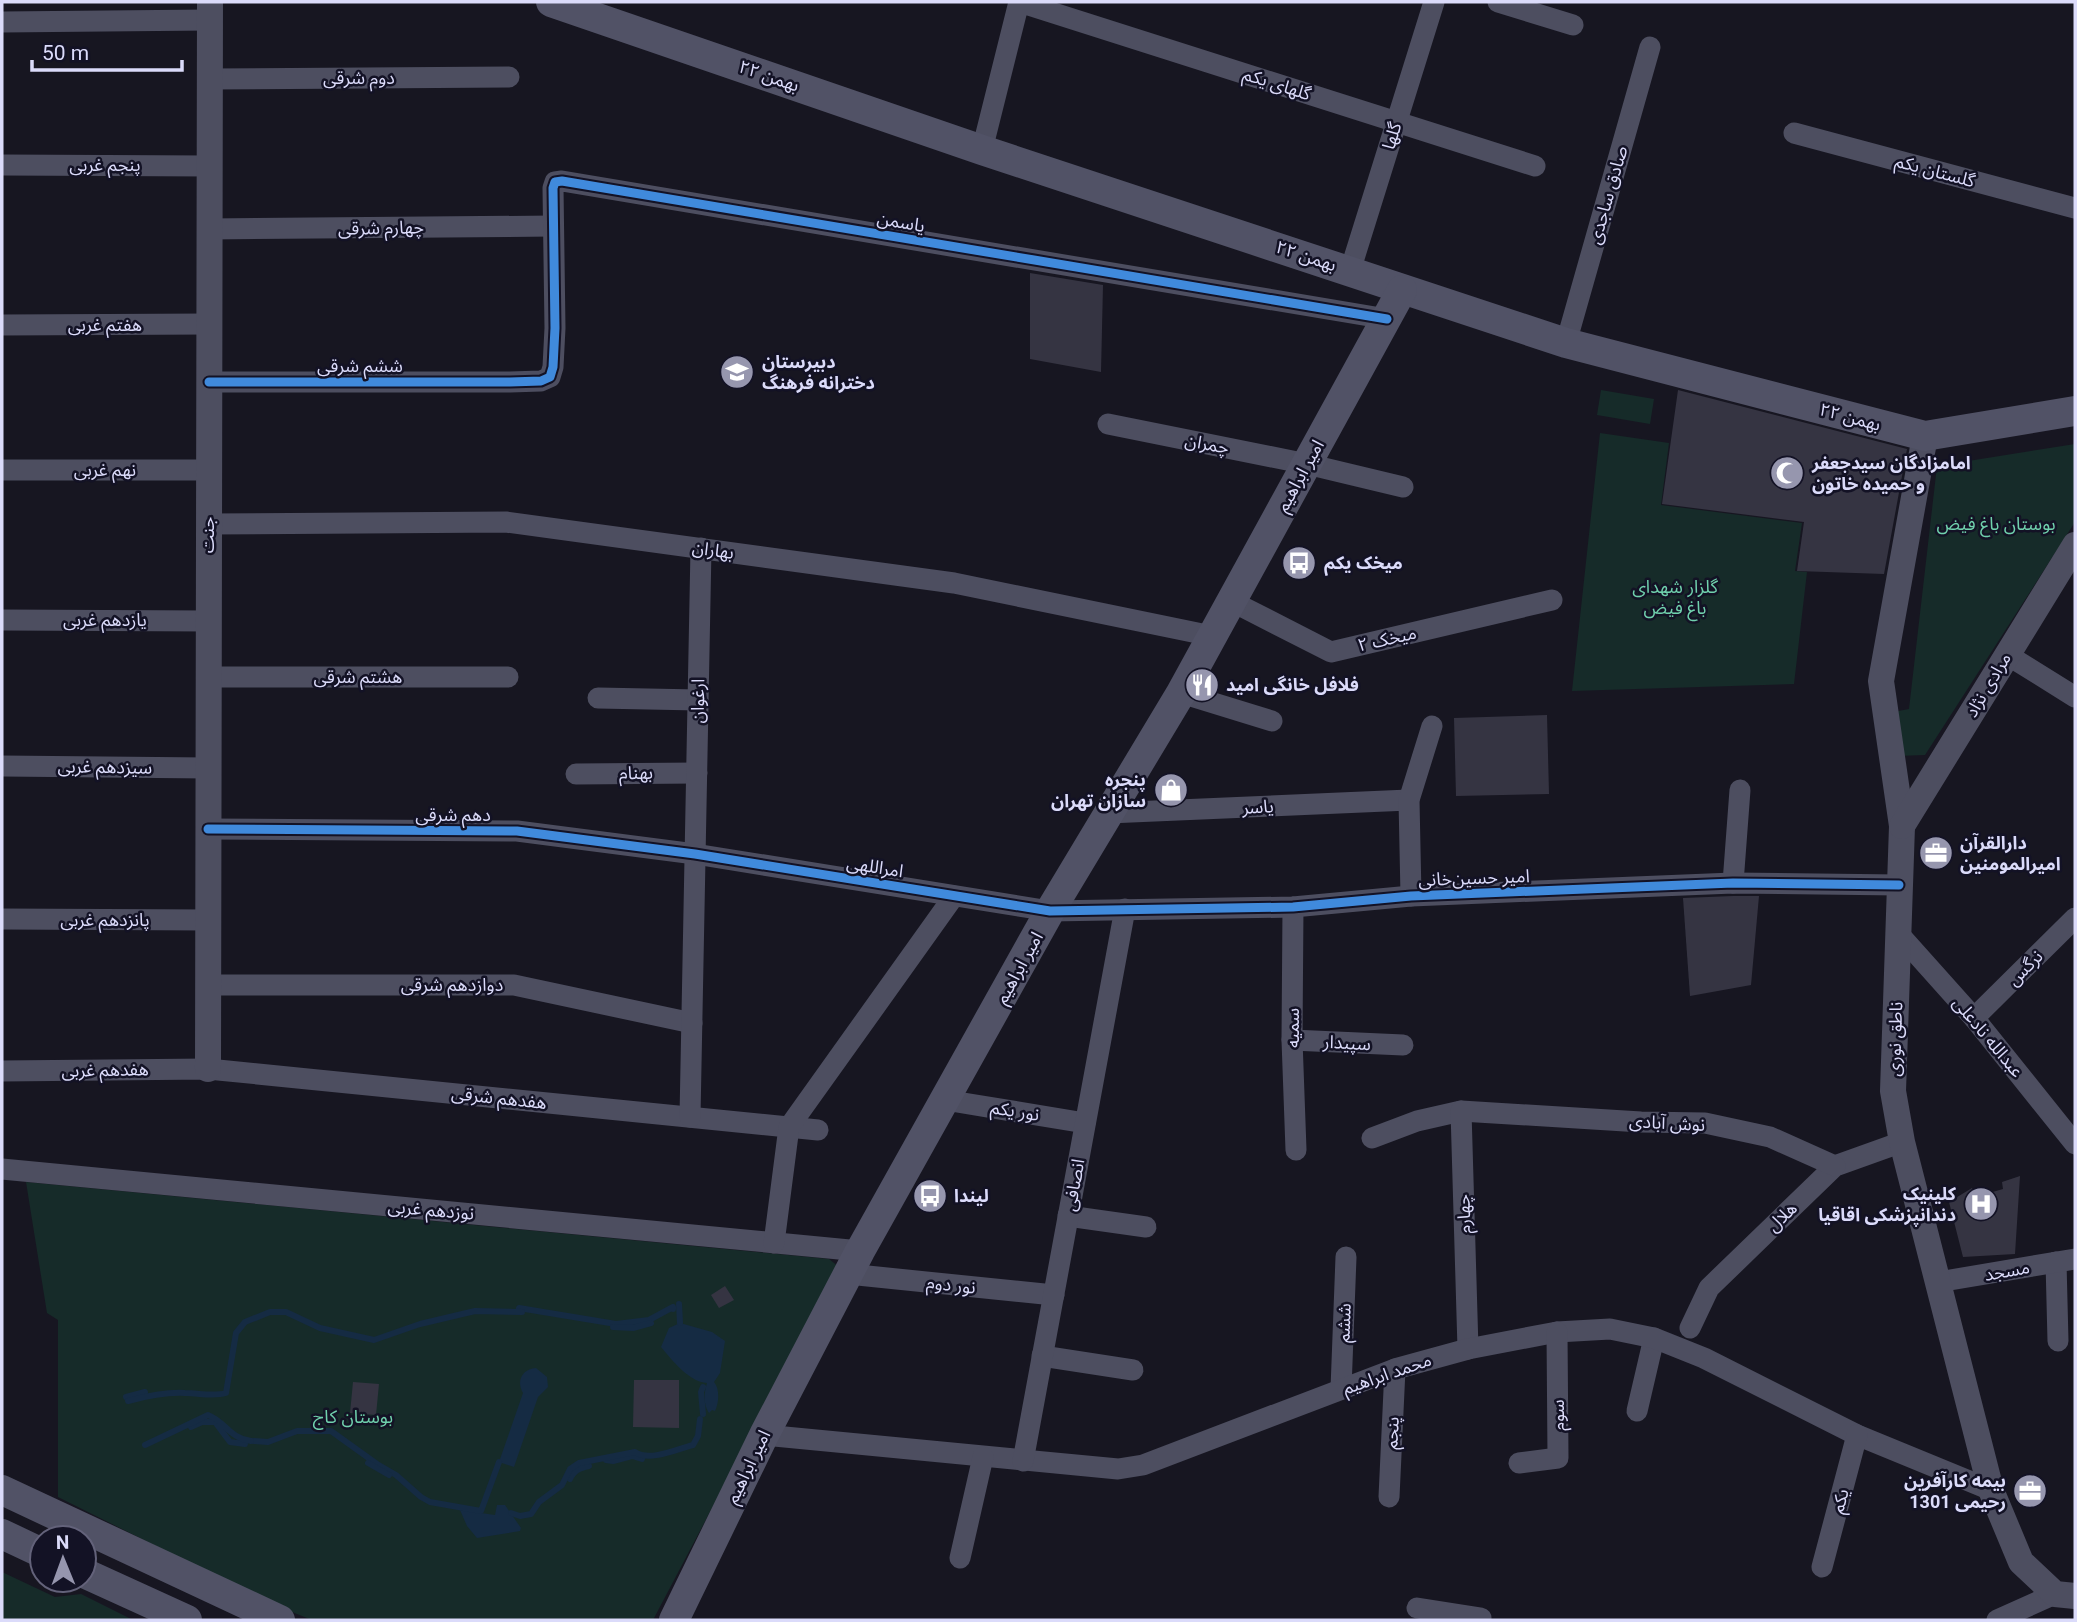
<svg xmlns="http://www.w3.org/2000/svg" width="2077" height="1622" font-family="Roboto,'Noto Sans Arabic',sans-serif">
<rect width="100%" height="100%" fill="#171621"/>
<!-- green -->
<g fill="#162b29">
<path d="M 1601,390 L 1654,399 L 1650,424 L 1597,415 Z"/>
<path d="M 1600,433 L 1669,443 L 1661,505 L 1802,523 L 1795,571 L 1807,572 L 1794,684 L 1572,691 Z"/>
<path d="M 2075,444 L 2075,522 L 1925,755 L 1897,756 L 1893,712 L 1909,709 L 1937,466 Z"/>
<path d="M 26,1182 L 829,1259 L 839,1267 L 653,1620 L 312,1620 L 272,1604 L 58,1497 L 58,1320 L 47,1313 Z"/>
<path d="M 2,1572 L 55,1597 L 81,1594 L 133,1620 L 2,1620 Z"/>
</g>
<!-- water -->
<g fill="#152b43">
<path d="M 680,1323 L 712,1332 L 725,1341 L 720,1373 L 714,1382 C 720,1389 719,1403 715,1411 L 712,1410 L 709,1413 C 703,1404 704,1393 707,1383 C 689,1382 672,1360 661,1347 L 669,1328 Z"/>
<path d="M 536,1368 L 547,1377 L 548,1387 L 538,1397 L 514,1467 L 499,1462 L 523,1393 C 516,1381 522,1369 536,1368 Z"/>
<path d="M 497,1505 L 505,1505 L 521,1528 L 520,1531 L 477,1538 L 467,1526 L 460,1510 L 495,1515 Z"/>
</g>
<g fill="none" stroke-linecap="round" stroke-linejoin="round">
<!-- stream -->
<g stroke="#152b43" stroke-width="6">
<path d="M 679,1304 L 680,1323"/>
<path d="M 519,1308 L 616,1324 L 649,1320 L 673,1307 L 673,1309"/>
<path d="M 613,1327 L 633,1328 L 651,1323"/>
<path d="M 126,1397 L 145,1392"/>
<path d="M 128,1401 C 147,1396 166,1392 185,1393 C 199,1393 213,1397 226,1393 L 236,1333 L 245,1322 L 270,1312 L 286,1312 L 320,1328 L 374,1340 L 420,1324 L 475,1311 L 522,1312"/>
<path d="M 703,1414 L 701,1392 L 703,1387"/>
<path d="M 191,1427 L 202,1422 L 215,1422 L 230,1442 L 245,1444"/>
<path d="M 254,1441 L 268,1442 L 297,1431 L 331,1431 L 377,1464 L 396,1475 L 421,1497 L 430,1502 L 481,1511 L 499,1462"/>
<path d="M 145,1445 L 208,1415 C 226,1422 229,1438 251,1441"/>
<path d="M 606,1460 L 613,1461 L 632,1456 L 642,1459"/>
<path d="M 368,1463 L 389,1475"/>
<path d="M 570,1479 C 574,1470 580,1468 589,1466"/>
<path d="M 511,1513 L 520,1516 L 531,1514 L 539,1502 L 562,1485 L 570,1469 L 579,1463 L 635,1452 C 650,1462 677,1449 693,1445 L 698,1436 L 700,1419"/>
</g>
</g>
<!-- building -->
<g fill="#353442">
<path d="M 1030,273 L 1103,285 L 1101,372 L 1030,359 Z"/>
<path d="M 1678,390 L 1907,449 L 1884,574 L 1797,571 L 1804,522 L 1662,504 Z"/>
<path d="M 1547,715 L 1549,794 L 1456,796 L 1454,718 Z"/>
<path d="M 1733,896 L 1759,896 L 1751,985 L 1690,996 L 1683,898 Z"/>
<path d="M 2020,1176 L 2015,1254 L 1963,1257 L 1949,1202 L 1972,1188 L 1975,1197 L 2003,1189 L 2002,1182 Z"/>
<path d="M 725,1286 L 734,1300 L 719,1308 L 711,1295 Z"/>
<path d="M 634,1380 L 679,1380 L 679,1428 L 633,1427 Z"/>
<path d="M 353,1382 L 379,1384 L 376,1415 L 350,1413 Z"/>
</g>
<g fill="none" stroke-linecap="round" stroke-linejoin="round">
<!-- minor -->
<g stroke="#4d4e60" stroke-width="21">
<path d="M 1498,2 L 1573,25"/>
<path d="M 2,22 L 209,20"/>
<path d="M 209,79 L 509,77"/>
<path d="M 1794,133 L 2075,208"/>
<path d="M 982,150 L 1019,2 L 1535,166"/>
<path d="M 2,165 L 209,166"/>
<path d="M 209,229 L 553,226"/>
<path d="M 1350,271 L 1434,2"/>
<path d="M 2,325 L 209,324"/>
<path d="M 1566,343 L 1650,47"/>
<path d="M 209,382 L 510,382 L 541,381 L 550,377 L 553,367 L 555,328 L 553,188 L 555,182 L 562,181 L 1387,319"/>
<path d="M 1108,424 L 1307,464 L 1403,487"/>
<path d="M 2,470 L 209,470"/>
<path d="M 208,524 L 506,522 L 954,583 L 1212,636"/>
<path d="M 1231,601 L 1331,652 L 1552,600"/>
<path d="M 2,620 L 208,621"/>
<path d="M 2006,654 L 2075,697"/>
<path d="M 208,677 L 508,677"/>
<path d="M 1181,693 L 1272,721"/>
<path d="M 598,698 L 698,700"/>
<path d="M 2,766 L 208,768"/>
<path d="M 576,774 L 697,773"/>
<path d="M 1108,813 L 1409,800"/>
<path d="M 208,829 L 517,831 L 695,854 L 1050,911 L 1293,907 L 1411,896 L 1733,883 L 1899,885"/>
<path d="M 1733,883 L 1740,790"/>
<path d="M 1411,896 L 1409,800 L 1432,726"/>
<path d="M 1293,907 L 1292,1040 L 1296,1150"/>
<path d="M 2,919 L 208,920"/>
<path d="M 1898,933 L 1974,1018 L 2075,1144"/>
<path d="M 208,985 L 514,985 L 692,1023"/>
<path d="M 1974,1018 L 2075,918"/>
<path d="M 1292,1040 L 1403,1045"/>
<path d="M 2,1071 L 208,1069 L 818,1130"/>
<path d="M 945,1100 L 1085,1123"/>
<path d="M 690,1117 L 701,548"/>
<path d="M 1372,1138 L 1417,1121 L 1461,1111"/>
<path d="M 2,1169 L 860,1251"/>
<path d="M 1068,1216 L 1146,1227"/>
<path d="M 774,1243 L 789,1127 L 954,896"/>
<path d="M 2056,1262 L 2058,1341"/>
<path d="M 848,1274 L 1054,1295"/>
<path d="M 1938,1282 L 2075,1259"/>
<path d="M 1690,1328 L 1709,1288 L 1835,1166 L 1902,1142"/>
<path d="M 1468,1349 L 1461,1111 L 1641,1122 L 1705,1123 L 1770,1137 L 1835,1166"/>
<path d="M 1042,1356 L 1133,1370"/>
<path d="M 1341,1389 L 1346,1257"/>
<path d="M 1637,1411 L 1654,1338"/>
<path d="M 764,1435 L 1118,1469 L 1143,1465 L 1395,1369 L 1468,1349 L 1557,1332 L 1610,1329 L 1654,1338 L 1704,1358 L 1857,1435 L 1991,1490"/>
<path d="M 1023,1461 L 1125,909"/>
<path d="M 1519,1463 L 1558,1458 L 1557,1332"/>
<path d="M 1389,1497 L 1395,1369"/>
<path d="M 960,1558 L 983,1457"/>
<path d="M 1822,1567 L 1857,1435"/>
<path d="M 1417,1608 L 1481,1618 L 1480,1620"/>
<path d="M 1997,1620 L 2055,1594"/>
</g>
<!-- tertiary -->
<g stroke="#4d4e60" stroke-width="26">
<path d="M 1925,436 L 1881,681 L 1902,826 L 1893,1091 L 1902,1142 L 1991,1490 L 2021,1562 L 2055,1594 L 2075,1596"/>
<path d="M 1902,826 L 2075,545"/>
<path d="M 208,1069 L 210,2"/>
</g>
<!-- secondary -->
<g stroke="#515266" stroke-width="30">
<path d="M 551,2 L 982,150 L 1566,343 L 1925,436 L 2075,411"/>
<path d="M 2,1490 L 280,1620"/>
<path d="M 2,1534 L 42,1553"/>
<path d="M 84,1573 L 187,1620"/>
<path d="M 674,1620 L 764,1435 L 860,1251 L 1050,911 L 1181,693 L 1402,290"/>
</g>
<!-- cycleway casing -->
<g stroke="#131225" stroke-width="13">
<g id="cycleway">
<path d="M 209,382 L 510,382 L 541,381 L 550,377 L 553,367 L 555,328 L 553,188 L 555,182 L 562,181 L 1387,319"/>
<path d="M 208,829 L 517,831 L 695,854 L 1050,911 L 1293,907 L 1411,896 L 1733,883 L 1899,885"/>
</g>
</g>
<!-- cycleway -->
<use href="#cycleway" stroke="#408adc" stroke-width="9"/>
</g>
<!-- icons -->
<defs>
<g id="school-disc" transform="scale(1.75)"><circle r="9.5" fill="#9696ae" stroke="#131225"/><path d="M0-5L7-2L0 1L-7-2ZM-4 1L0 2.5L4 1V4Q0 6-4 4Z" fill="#fff"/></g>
<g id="mosque-disc" transform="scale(1.75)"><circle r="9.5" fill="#9696ae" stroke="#131225"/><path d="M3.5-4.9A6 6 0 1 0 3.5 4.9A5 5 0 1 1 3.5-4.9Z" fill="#fff"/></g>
<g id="bus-disc" transform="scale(1.75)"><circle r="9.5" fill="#9696ae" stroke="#131225"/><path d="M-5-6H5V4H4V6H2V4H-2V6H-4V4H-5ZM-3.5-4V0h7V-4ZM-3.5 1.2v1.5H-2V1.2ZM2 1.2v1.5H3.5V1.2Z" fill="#fff"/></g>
<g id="restaurant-disc" transform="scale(1.75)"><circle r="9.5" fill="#9696ae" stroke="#131225"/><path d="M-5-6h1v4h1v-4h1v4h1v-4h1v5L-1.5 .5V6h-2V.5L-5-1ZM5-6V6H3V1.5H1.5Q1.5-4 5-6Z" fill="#fff"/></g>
<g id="shop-disc" transform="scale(1.75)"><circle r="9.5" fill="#9696ae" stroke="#131225"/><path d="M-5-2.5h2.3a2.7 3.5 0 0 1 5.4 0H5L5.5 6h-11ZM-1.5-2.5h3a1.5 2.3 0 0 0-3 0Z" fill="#fff"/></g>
<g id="office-disc" transform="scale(1.75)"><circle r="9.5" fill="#9696ae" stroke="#131225"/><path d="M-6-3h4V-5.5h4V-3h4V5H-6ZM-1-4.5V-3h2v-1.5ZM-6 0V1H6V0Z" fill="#fff"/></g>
<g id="hospital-disc" transform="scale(1.75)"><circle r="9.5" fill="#9696ae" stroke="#131225"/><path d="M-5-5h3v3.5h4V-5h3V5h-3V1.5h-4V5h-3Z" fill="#fff"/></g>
</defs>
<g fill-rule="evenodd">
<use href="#school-disc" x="737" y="372"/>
<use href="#mosque-disc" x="1787" y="473"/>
<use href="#bus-disc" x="1299" y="563"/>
<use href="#restaurant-disc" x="1202" y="685"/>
<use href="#shop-disc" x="1171" y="790"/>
<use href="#office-disc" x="1936" y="853"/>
<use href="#bus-disc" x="930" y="1196"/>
<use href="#hospital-disc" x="1981" y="1204"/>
<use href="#office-disc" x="2030" y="1491"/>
</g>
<g text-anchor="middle" stroke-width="5" stroke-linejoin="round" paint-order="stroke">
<!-- street labels -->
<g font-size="18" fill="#dbdbfa" stroke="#131225">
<text transform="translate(769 76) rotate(19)" y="6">۲۲ بهمن</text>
<text x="359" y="84">دوم شرقی</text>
<text transform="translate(1277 84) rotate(18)" y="6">گلهای یکم</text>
<text transform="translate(1392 136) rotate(-73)" y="6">گلها</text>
<text x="105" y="171">پنجم غربی</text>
<text transform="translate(1935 171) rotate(15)" y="6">گلستان یکم</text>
<text transform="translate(1608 195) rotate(-74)" y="6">صادق ساجدی</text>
<text transform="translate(901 222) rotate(10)" y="6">یاسمن</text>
<text transform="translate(381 228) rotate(-1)" y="6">چهارم شرقی</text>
<text transform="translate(1306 256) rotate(18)" y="6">۲۲ بهمن</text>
<text x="105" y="331">هفتم غربی</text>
<text x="360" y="372">ششم شرقی</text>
<text transform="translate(1850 417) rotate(15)" y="6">۲۲ بهمن</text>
<text transform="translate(1207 444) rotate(11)" y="6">چمران</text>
<text x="105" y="476">نهم غربی</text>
<text transform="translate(1300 476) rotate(-61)" y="6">امیر ابراهیم</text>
<text transform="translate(208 535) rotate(-90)" y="6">جنت</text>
<text transform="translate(713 550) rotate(8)" y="6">بهاران</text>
<text x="105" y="626">یازدهم غربی</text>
<text transform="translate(1387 639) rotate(-13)" y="6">میخک ۲</text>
<text x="358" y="683">هشتم شرقی</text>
<text transform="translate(1988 685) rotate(-59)" y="6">مرادی نژاد</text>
<text transform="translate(698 701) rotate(-89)" y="6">ارغوان</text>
<text transform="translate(105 767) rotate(1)" y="6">سیزدهم غربی</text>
<text transform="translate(636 773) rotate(-1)" y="6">بهنام</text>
<text transform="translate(1258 807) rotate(-3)" y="6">یاسر</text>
<text x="453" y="821">دهم شرقی</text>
<text transform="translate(875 867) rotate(9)" y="6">امراللهی</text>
<text transform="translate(1474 878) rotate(-2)" y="6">امیر حسین‌خانی</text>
<text x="105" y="926">پانزدهم غربی</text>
<text transform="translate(1019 968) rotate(-61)" y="6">امیر ابراهیم</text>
<text transform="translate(2025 968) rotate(-45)" y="6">نرگس</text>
<text x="452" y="991">دوازدهم شرقی</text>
<text transform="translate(1293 1028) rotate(-90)" y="6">سمیه</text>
<text transform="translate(1988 1037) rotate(50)" y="6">عبدالله نادعلی</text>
<text transform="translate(1895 1039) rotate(-88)" y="6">ناطق نوری</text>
<text transform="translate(1347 1043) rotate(3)" y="6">سپیدار</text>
<text transform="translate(105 1070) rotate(-1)" y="6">هفدهم غربی</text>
<text transform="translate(499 1098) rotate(6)" y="6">هفدهم شرقی</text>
<text transform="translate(1015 1111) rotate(9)" y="6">نور یکم</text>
<text transform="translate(1667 1123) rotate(3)" y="6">نوش آبادی</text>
<text transform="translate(1074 1185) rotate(-80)" y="6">انصافی</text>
<text transform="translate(431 1210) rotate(5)" y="6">نوزدهم غربی</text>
<text transform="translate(1464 1214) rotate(-92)" y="6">چهارم</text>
<text transform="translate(1782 1217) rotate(-44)" y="6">هلال</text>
<text transform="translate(2007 1271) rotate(-10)" y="6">مسجد</text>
<text transform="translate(951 1285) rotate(6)" y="6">نور دوم</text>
<text transform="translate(1344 1323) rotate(-88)" y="6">ششم</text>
<text transform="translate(1387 1374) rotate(-19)" y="6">محمد ابراهیم</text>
<text transform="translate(1558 1415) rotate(-90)" y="6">سوم</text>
<text transform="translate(1392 1433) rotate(-87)" y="6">پنجم</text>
<text transform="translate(748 1467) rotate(-64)" y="6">امیر ابراهیم</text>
<text transform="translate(1840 1501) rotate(-75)" y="6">یکم</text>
</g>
<!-- poi labels -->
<g font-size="18" font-weight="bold" fill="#dbdbfa" stroke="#131225" text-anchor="start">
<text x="762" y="368">دبیرستان<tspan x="762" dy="21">دخترانه فرهنگ</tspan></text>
<text x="1812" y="469">امامزادگان سیدجعفر<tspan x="1812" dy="21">و حمیده خاتون</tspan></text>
<text x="1324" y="569">میخک یکم</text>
<text x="1226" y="691">فلافل خانگی امید</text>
<text x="1146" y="786" text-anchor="end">پنجره<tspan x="1146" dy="21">سازان تهران</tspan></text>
<text x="1960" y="849">دارالقرآن<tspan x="1960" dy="21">امیرالمومنین</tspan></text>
<text x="1956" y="1200" text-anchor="end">کلینیک<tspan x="1956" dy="21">دندانپزشکی اقاقیا</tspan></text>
<text x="954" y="1202">لیندا</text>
<text x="2006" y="1487" text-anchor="end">بیمه کارآفرین<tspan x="2006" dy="21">1301 رحیمی</tspan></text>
</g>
<!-- park labels -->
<g font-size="18" fill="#70d1ad" stroke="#131225">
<text x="1996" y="530">بوستان باغ فیض</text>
<text x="1675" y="593">گلزار شهدای<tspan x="1675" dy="21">باغ فیض</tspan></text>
<text x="353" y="1423">بوستان کاج</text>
</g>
</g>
<!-- border -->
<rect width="2077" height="1622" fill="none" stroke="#dbdbfa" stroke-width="7"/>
<!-- north arrow -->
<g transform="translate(63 1559) rotate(359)"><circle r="33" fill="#131225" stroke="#63627a" stroke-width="2"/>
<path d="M0-5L12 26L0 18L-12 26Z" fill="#9696ae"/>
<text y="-10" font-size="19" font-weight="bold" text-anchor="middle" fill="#dbdbfa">N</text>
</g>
<!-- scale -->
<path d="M32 60v10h150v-10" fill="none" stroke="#dbdbfa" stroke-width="3.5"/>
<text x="42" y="60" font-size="21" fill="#dbdbfa" stroke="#131225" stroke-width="5" paint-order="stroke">50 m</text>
</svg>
